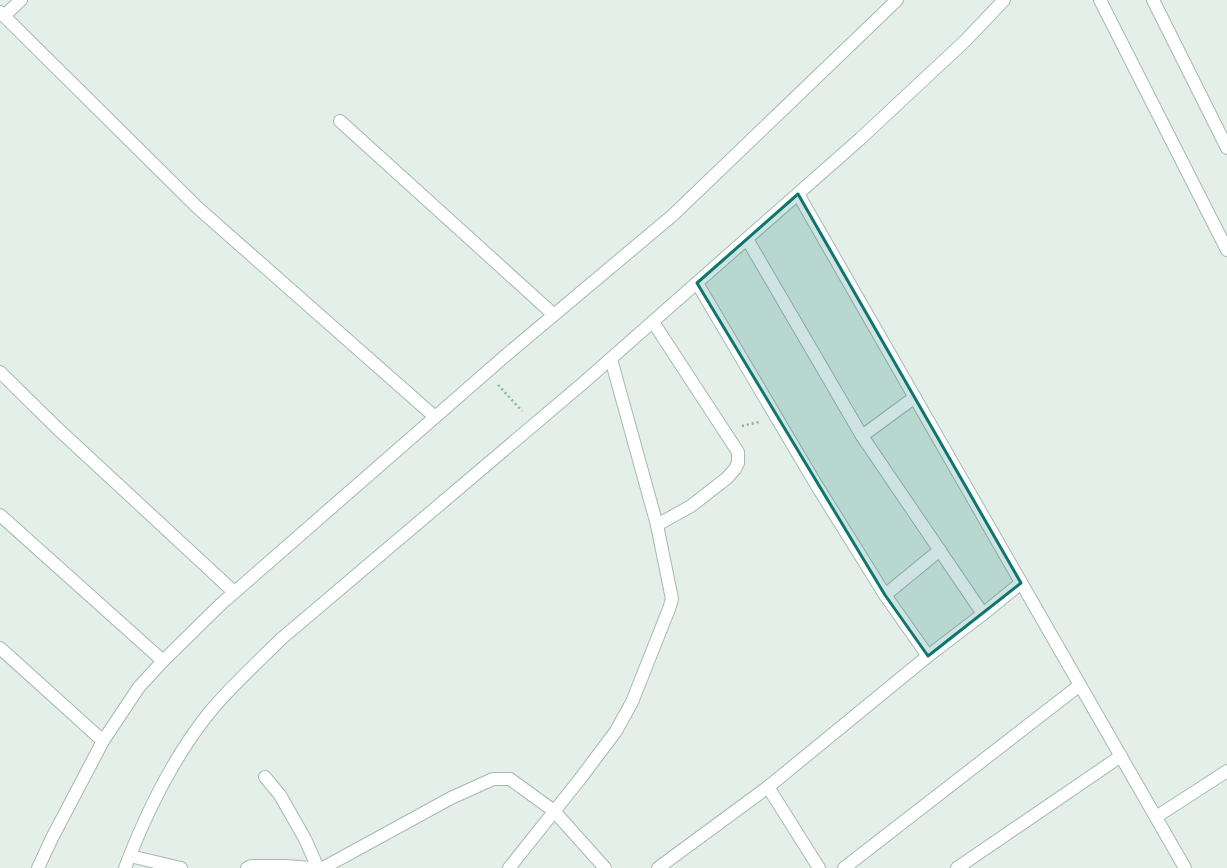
<svg xmlns="http://www.w3.org/2000/svg" width="1227" height="868" font-family="'PT Sans',sans-serif">
<rect width="100%" height="100%" fill="#e4efea"/>
<g fill="none" stroke-linecap="round" stroke-linejoin="round">
<!-- street casing -->
<g stroke="#a6b8b2" stroke-width="14">
<g id="street">
<path d="M 1100,0 L 1227,250"/>
<path d="M 1153,0 L 1227,148"/>
<path d="M 0,12 L 198,208 L 435,417"/>
<path d="M 4,16 L 21,0"/>
<path d="M 340,121 L 553,314"/>
<path d="M 798,194 L 1185,868"/>
<path d="M 747,239 L 862,436 L 983,614 L 928,656 L 768,787"/>
<path d="M 697,283 L 817,486 L 885,595 L 928,656"/>
<path d="M 653,322 L 738,452 L 738,463 L 735,469 L 727,478 L 691,506 L 657,525"/>
<path d="M 0,372 L 58,429 L 234,592"/>
<path d="M 862,436 L 915,397"/>
<path d="M 0,515 L 163,661"/>
<path d="M 885,595 L 940,550"/>
<path d="M 983,614 L 1021,583"/>
<path d="M 0,648 L 103,741"/>
<path d="M 265,777 L 280,795 L 305,839 L 318,868"/>
<path d="M 1156,817 L 1227,771"/>
<path d="M 130,856 L 181,868"/>
<path d="M 38,868 L 52,838 L 103,741 L 139,687 L 163,661 L 221,604 L 505,356 L 673,215 L 897,0"/>
<path d="M 247,868 L 251,866 L 286,866 L 311,868"/>
<path d="M 323,868 L 451,798 L 493,779 L 510,779 L 554,811 L 605,868"/>
<path d="M 509,868 L 580,779 L 616,731 L 632,702 L 669,609 L 672,599 L 657,525 L 611,359"/>
<path d="M 658,868 L 768,787 L 819,868"/>
<path d="M 844,868 L 1080,685"/>
<path d="M 957,868 L 1121,756"/>
</g>
</g>
<!-- secondary casing -->
<g stroke="#a1bbb3" stroke-width="14">
<path id="secondary" d="M 125,868 C 146,813 172,759 209,713 C 231,686 257,663 281,639 L 582,384 L 860,139 L 965,41 L 1004,0"/>
</g>
<!-- path -->
<g stroke="#82b4a7" stroke-width="2.5" stroke-dasharray="2 3" stroke-linecap="butt">
<path d="M 498,385 L 522,411"/>
<path d="M 742,426 L 759,422"/>
</g>
<!-- street -->
<use href="#street" stroke="#fff" stroke-width="12"/>
<!-- secondary -->
<use href="#secondary" stroke="#fff" stroke-width="12"/>
</g>
<!-- marked area -->
<path fill="#0f766e" fill-opacity="0.2" stroke="#0f766e" stroke-width="3" stroke-linejoin="round" d="M 798,194 L 1021,583 L 928,656 L 885,595 L 697,283 Z"/>
</svg>
